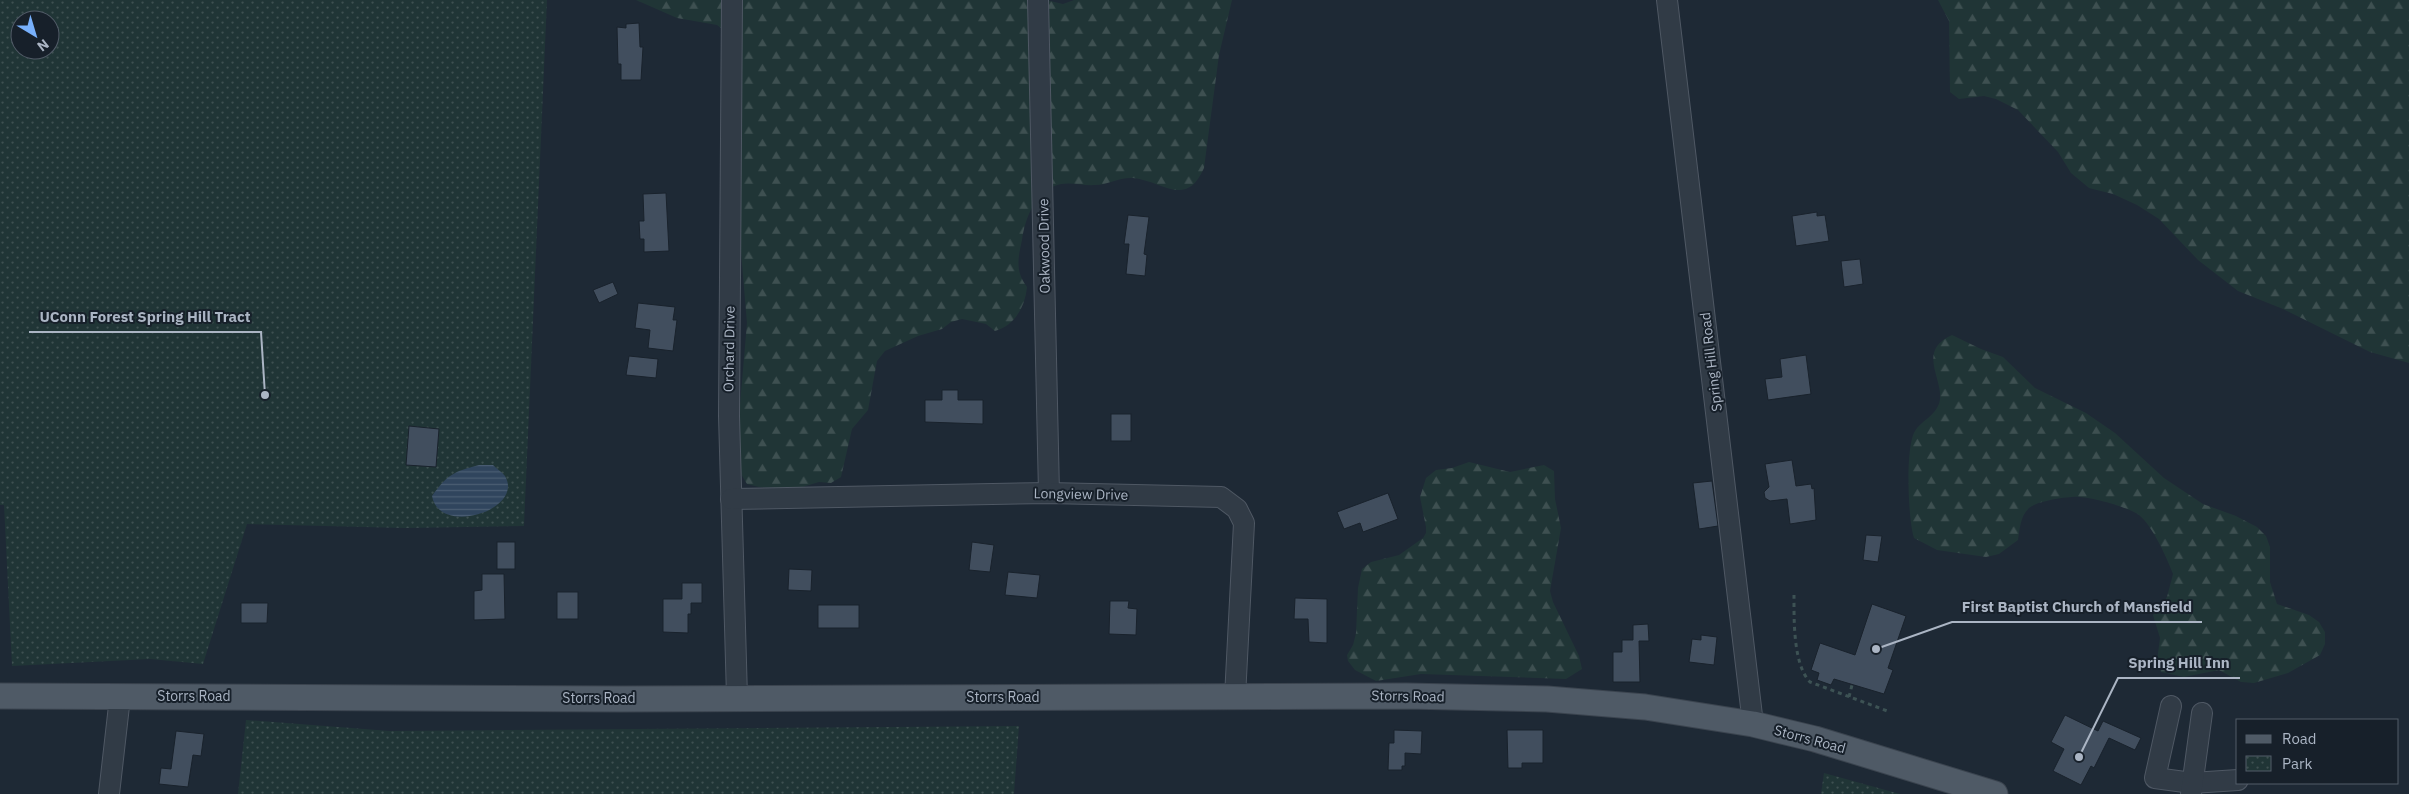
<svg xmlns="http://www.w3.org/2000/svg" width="2409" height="794" font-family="'IBM Plex Sans',sans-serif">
<defs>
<pattern id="forest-firs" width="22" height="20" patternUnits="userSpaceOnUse" patternTransform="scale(1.25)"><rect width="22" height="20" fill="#203536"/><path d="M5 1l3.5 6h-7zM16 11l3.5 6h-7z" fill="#3e5051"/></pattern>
<pattern id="park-dots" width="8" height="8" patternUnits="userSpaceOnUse" patternTransform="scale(1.25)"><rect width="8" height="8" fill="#203536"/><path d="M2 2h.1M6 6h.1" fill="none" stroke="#3e5051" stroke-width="1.8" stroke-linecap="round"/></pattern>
<pattern id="water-rules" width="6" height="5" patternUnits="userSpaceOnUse" patternTransform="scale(1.25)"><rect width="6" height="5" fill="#30455d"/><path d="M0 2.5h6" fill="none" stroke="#4b5e73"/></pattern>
</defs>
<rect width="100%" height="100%" fill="#1e2935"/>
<!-- forest -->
<g fill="url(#forest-firs)">
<path d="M 636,0 L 1046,0 L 1063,4 L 1074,0 L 1232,0 L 1219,55 L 1204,168 C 1186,209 1163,181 1133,178 C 1119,177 1108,185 1095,185 C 1084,186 1073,182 1061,184 C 1036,189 1025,218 1022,240 C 1018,258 1015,271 1027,287 C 1025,307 1015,325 995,331 L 986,324 L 962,319 L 951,322 L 942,329 L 918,336 L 885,351 L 877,361 L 868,410 L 852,429 L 841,477 L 831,483 L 819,482 L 796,489 L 759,487 L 747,484 L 741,474 L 736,451 L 747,323 L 740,240 L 742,38 L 726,32 L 717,25 L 677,18 Z"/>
<path d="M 1938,0 L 2409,0 L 2409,363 L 2370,352 L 2283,309 L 2238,291 L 2198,260 L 2159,219 L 2137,205 L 2113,194 L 2089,188 L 2071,173 L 2058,152 L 2018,110 L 1996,99 L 1984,96 L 1959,99 L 1950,92 L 1949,21 Z"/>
<path d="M 1952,335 L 1981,349 L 2003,357 L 2035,388 L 2086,413 L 2115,433 L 2164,478 L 2203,504 L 2236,516 L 2257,527 L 2266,536 L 2270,547 L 2270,582 L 2277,604 L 2309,615 L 2319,622 L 2325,632 L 2325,644 L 2320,655 L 2288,673 L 2254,683 L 2241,682 L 2219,670 L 2184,677 L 2161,672 L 2157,661 L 2160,638 L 2153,615 L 2167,597 L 2173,574 C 2167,558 2152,525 2139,515 C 2128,507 2094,498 2080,497 C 2069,496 2037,501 2029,508 C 2020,517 2020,528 2018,540 L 1999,554 L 1986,557 L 1937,550 L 1914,538 C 1908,520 1905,447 1915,431 C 1920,422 1934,416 1938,406 C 1949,384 1913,352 1952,335 Z"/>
<path d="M 1469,462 L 1510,472 L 1544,465 L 1554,471 L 1555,499 L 1561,528 L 1550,591 L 1553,602 L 1579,656 L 1582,669 L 1566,679 L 1421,674 L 1376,681 L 1355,670 L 1348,661 L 1347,655 L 1353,645 L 1356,633 L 1358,588 L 1362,569 L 1371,562 L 1399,555 L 1423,538 L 1426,533 L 1426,527 L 1420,497 L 1426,478 L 1436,470 L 1452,468 Z"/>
</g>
<!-- park -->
<g fill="url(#park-dots)" fill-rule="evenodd">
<path d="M 0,0 L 547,0 L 524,526 L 405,528 L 247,524 L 203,664 L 150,659 L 12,666 L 4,505 L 0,505 ZM 20,20 L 50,20 L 50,50 L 20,50 Z"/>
<path d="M 246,720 L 390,731 L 1019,726 L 1014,794 L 238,794 Z"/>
<path d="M 1824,773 L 1900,794 L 1821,794 Z"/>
</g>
<!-- water -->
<path fill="url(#water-rules)" d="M 479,465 L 493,465 C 496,468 502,472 505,476 C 525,510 439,537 432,496 C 448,474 453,472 479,465 Z"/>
<!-- building -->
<g fill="#414e5e" stroke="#19222c">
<path d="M 639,23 L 640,47 L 643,47 L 641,80 L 621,80 L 621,64 L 618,64 L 617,27 L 626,28 L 626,24 Z"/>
<path d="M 666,193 L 669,251 L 644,252 L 644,239 L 640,239 L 639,221 L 644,221 L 643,194 Z"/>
<path d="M 1817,212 L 1817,216 L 1825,215 L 1829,241 L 1796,246 L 1792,216 Z"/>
<path d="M 1128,215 L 1149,217 L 1144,254 L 1147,255 L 1145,276 L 1126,274 L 1129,244 L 1124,244 Z"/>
<path d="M 1860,259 L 1863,284 L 1844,287 L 1841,261 Z"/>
<path d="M 613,282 L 618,294 L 599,303 L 593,290 Z"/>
<path d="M 638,303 L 675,307 L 673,320 L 677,320 L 673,351 L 648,348 L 650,330 L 635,328 Z"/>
<path d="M 1806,355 L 1811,394 L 1768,400 L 1765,379 L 1782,377 L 1780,359 Z"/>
<path d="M 629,356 L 658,359 L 656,378 L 626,375 Z"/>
<path d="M 942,390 L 958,390 L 958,400 L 983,400 L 983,424 L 925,422 L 925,400 L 942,400 Z"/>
<rect x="1111" y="414" width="20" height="27"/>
<path d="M 409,426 L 439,429 L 436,467 L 406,465 Z"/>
<path d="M 1792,460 L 1796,486 L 1811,484 L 1812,489 L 1814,488 L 1816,520 L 1790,524 L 1787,499 L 1770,501 L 1765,498 L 1764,492 L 1769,487 L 1765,464 Z"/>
<path d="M 1712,481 L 1718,526 L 1699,529 L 1693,483 Z"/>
<path d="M 1388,493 L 1398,519 L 1363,532 L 1360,523 L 1344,529 L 1337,512 Z"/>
<path d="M 1866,535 L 1882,536 L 1878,562 L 1863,560 Z"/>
<rect x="497" y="542" width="18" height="27"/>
<path d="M 972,542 L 994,545 L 990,572 L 969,570 Z"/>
<path d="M 789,569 L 812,570 L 811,591 L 788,590 Z"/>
<path d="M 1008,572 L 1040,575 L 1037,598 L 1005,595 Z"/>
<path d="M 482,574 L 504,574 L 505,619 L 474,620 L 474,591 L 482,590 Z"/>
<path d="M 682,583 L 702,583 L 702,603 L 691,603 L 691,614 L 688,614 L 688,633 L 663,632 L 663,599 L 682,599 Z"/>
<rect x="557" y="592" width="21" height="27"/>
<path d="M 1295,598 L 1327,599 L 1327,643 L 1309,642 L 1308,619 L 1294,619 Z"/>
<path d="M 1110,601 L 1129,601 L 1128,608 L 1137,609 L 1136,635 L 1109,634 Z"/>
<path d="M 241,603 L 268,603 L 267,623 L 241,623 Z"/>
<path d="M 1872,604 L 1906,616 L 1888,668 L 1893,670 L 1884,694 L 1834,679 L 1831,685 L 1817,680 L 1819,673 L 1811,670 L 1820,643 L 1855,655 Z"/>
<rect x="818" y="605" width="41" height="23"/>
<path d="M 1648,624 L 1649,641 L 1639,641 L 1640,682 L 1613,682 L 1613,652 L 1622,652 L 1622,640 L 1633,640 L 1633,625 Z"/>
<path d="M 1701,635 L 1717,637 L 1714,665 L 1689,662 L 1692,639 L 1701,640 Z"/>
<path d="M 2065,715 L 2098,731 L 2103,721 L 2141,738 L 2135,750 L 2109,738 L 2094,768 L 2091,766 L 2081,785 L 2053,771 L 2064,749 L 2051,742 Z"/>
<path d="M 1394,730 L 1422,731 L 1421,754 L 1405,753 L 1405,766 L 1402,766 L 1402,770 L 1388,770 L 1389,743 L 1394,743 Z"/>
<path d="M 1507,730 L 1543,730 L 1543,763 L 1522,763 L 1522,768 L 1508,768 Z"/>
<path d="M 176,731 L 204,734 L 201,756 L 193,755 L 188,787 L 159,784 L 161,768 L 171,769 Z"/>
</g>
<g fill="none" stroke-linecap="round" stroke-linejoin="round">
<!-- minor casing -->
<g stroke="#4f5864" stroke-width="22">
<g id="minor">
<path d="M 732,0 L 729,416 L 737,697"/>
<path d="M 1038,0 L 1049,493"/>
<path d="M 1667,0 L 1753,724"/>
<path d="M 731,499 L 1049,493 L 1221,497 L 1237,509 L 1244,523 L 1235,697"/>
<path d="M 2171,706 L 2155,778 L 2192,783 L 2238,780"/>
<path d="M 109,794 L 120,697"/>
<path d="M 2191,794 L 2202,713"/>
</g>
</g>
<!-- major casing -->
<g stroke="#3b444f" stroke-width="27">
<path id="major" d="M 0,696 L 621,699 L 1406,696 L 1547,699 L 1645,707 L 1753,724 L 1815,739 L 1995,794"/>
</g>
<!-- path -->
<g stroke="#3d5254" stroke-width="3" stroke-dasharray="4 4" stroke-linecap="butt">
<path d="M 1794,595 C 1794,620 1793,664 1810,682 L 1890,712"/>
<path d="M 1849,697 L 1852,685"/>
</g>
<!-- minor -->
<use href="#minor" stroke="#313b46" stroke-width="20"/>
<!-- major -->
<use href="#major" stroke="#4f5a66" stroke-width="25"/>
</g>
<g text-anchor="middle" stroke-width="4" stroke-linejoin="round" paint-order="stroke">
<!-- street labels -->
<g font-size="14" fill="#abb5c4" stroke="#17202a">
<text transform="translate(1044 246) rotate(-91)" y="5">Oakwood Drive</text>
<text transform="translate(729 349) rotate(-89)" y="5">Orchard Drive</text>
<text transform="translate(1711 362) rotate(-97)" y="5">Spring Hill Road</text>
<text transform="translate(1081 494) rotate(1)" y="5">Longview Drive</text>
<text x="194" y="701">Storrs Road</text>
<text transform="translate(1408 696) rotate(1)" y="5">Storrs Road</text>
<text x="1003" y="702">Storrs Road</text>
<text x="599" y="703">Storrs Road</text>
<text transform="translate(1810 739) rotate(15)" y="5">Storrs Road</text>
</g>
</g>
<!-- callouts -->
<path fill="none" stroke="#abb5c4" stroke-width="2" d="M265 395L261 332H29M1876 649L1952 622H2202M2079 757L2118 678H2240"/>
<g fill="#abb5c4" stroke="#17202a" stroke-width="2">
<circle cx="265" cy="395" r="5"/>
<circle cx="1876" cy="649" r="5"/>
<circle cx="2079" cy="757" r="5"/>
</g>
<g font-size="15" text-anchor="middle" font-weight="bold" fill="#abb5c4" stroke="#17202a" stroke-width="4" stroke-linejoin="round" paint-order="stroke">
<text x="145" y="322">UConn Forest Spring Hill Tract</text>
<text x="2077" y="612">First Baptist Church of Mansfield</text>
<text x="2179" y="668">Spring Hill Inn</text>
</g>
<!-- legend -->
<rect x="2236" y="719" width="162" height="65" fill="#17202a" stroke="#525c68"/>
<rect x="2246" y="735" width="25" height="8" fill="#4f5a66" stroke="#525c68"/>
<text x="2282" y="744" font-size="15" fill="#abb5c4">Road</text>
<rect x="2246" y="756" width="25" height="15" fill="url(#park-dots)" stroke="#525c68"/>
<text x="2282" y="769" font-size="15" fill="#abb5c4">Park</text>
<!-- north arrow -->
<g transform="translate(35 35) rotate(142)"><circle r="24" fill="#17202a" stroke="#525c68"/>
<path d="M0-4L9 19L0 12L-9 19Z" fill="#78b0fb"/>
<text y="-8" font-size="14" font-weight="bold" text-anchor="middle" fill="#abb5c4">N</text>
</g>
</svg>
